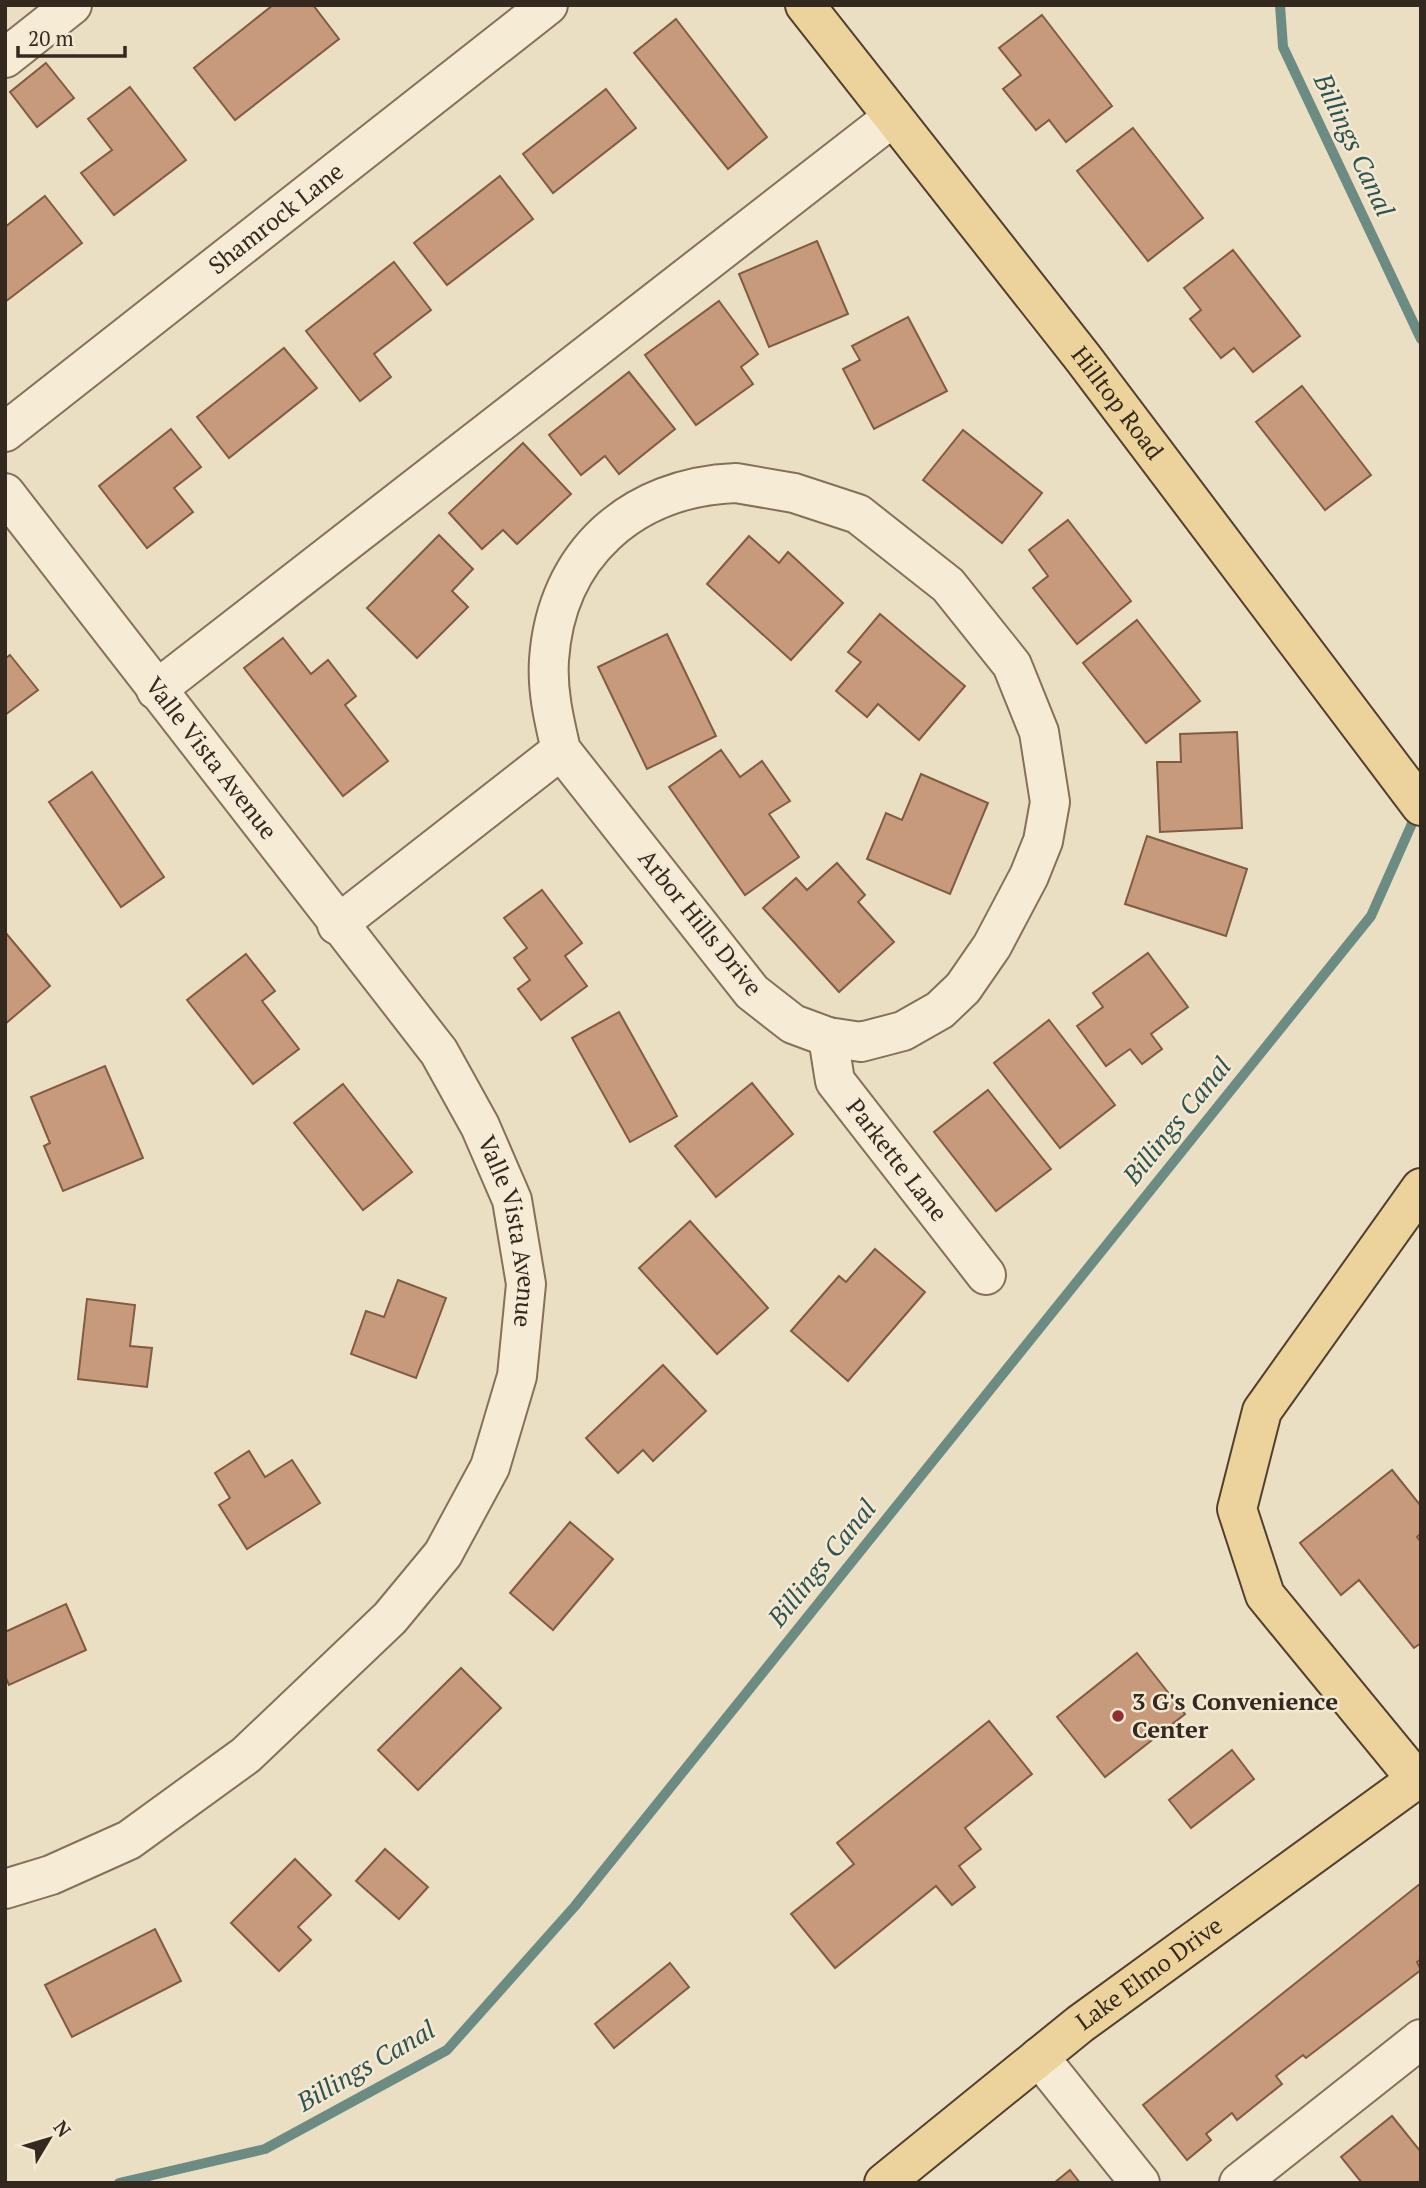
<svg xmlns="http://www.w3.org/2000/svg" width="1426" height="2188" font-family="'PT Serif',serif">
<rect width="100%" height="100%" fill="#ebdfc3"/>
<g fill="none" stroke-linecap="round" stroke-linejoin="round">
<!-- stream -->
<g stroke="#6c8b83" stroke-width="10">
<path d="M 1280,5 L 1283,47 L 1421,339"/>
<path d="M 119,2183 L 265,2149 L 447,2050 L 575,1906 L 1371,916 L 1418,810"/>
</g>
</g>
<!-- building -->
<g fill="#c79a7b" stroke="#815b42" stroke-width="2">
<path d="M 273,5 L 313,5 L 339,39 L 235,120 L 194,68 Z"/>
<path d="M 1042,15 L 1112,106 L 1066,142 L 1049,120 L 1036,130 L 1003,89 L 1021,75 L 999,48 Z"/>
<path d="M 676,19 L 767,137 L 728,169 L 634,53 Z"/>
<path d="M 46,63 L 74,98 L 37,127 L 10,92 Z"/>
<path d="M 130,87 L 186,160 L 114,215 L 81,173 L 112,150 L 88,119 Z"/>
<path d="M 606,89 L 636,128 L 553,193 L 523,154 Z"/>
<path d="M 1133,128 L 1203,218 L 1148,261 L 1077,171 Z"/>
<path d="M 500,176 L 533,219 L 447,285 L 414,243 Z"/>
<path d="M 45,196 L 82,243 L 5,302 L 5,227 Z"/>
<path d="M 817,241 L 848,314 L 769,347 L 739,274 Z"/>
<path d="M 1233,250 L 1300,336 L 1253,372 L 1234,348 L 1221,358 L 1190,319 L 1201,310 L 1184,288 Z"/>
<path d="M 394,262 L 431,310 L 374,354 L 391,377 L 360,401 L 306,331 Z"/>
<path d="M 719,301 L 758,354 L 741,367 L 753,384 L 696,425 L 645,355 Z"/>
<path d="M 908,317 L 947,391 L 874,429 L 843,369 L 860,360 L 852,346 Z"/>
<path d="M 284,348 L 317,388 L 229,458 L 197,417 Z"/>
<path d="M 629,372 L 675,429 L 619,474 L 605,456 L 581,475 L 549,435 Z"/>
<path d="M 1302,386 L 1371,475 L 1325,510 L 1256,422 Z"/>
<path d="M 171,429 L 201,467 L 174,488 L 193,512 L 147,548 L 99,486 Z"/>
<path d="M 963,430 L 1042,493 L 1002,543 L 923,480 Z"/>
<path d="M 523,443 L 571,494 L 517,544 L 503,530 L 482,549 L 449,513 Z"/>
<path d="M 1068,520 L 1131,601 L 1077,644 L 1033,588 L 1048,576 L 1029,550 Z"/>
<path d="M 439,535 L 473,569 L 452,591 L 468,607 L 417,658 L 367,608 Z"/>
<path d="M 749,536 L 779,563 L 788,552 L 843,603 L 791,660 L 707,584 Z"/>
<path d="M 880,614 L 965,686 L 919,740 L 878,704 L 867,717 L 836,691 L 861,662 L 848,652 Z"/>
<path d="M 1137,620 L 1200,701 L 1146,743 L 1083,663 Z"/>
<path d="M 667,634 L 716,736 L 647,769 L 598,667 Z"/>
<path d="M 283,638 L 311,674 L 328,660 L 356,696 L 345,705 L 388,761 L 343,796 L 244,668 Z"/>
<path d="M 10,655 L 38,690 L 5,715 L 5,659 Z"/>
<path d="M 1237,732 L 1242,828 L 1160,832 L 1157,762 L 1181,762 L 1180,734 Z"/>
<path d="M 721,750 L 740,777 L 762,761 L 790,801 L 769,814 L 799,857 L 745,895 L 669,787 Z"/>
<path d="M 92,772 L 164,877 L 121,907 L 49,802 Z"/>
<path d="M 921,774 L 988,803 L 950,894 L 867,859 L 886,813 L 902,820 Z"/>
<path d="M 1147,836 L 1247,869 L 1226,936 L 1125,904 Z"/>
<path d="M 837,863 L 865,895 L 858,902 L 894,942 L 839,992 L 763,908 L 796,878 L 807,890 Z"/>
<path d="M 542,890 L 582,943 L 565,956 L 587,986 L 541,1020 L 518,989 L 530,980 L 514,958 L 527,948 L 504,918 Z"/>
<path d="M 5,932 L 50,986 L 5,1024 Z"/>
<path d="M 1148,953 L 1188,1007 L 1151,1034 L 1162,1049 L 1142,1064 L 1130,1049 L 1106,1066 L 1077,1026 L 1103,1007 L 1093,993 Z"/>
<path d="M 246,954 L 275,991 L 262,1001 L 299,1049 L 253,1084 L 187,1000 Z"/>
<path d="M 619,1012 L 677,1116 L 630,1142 L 572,1038 Z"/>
<path d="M 1049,1020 L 1115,1105 L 1060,1148 L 994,1063 Z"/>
<path d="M 105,1066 L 143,1158 L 63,1191 L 44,1146 L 50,1143 L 31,1097 Z"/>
<path d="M 752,1083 L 793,1134 L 716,1197 L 675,1146 Z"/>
<path d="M 343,1084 L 412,1172 L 363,1210 L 294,1123 Z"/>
<path d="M 988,1090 L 1051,1169 L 996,1211 L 934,1132 Z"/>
<path d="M 690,1221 L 768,1308 L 717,1354 L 639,1268 Z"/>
<path d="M 875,1249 L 925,1292 L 848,1381 L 791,1331 L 839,1276 L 846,1282 Z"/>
<path d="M 398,1280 L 446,1298 L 416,1378 L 351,1354 L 366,1311 L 384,1317 Z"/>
<path d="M 87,1299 L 135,1305 L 130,1346 L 152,1348 L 147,1387 L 78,1379 Z"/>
<path d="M 663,1365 L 706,1411 L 653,1461 L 643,1450 L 618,1473 L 586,1438 Z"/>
<path d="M 249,1451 L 265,1477 L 292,1460 L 320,1503 L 247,1549 L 219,1505 L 230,1498 L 215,1473 Z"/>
<path d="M 1392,1470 L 1421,1506 L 1421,1533 L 1417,1537 L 1421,1542 L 1421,1643 L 1414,1648 L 1359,1580 L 1341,1595 L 1300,1543 Z"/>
<path d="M 570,1522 L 613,1559 L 553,1630 L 510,1593 Z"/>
<path d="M 66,1604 L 86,1650 L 9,1685 L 5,1676 L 5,1632 Z"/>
<path d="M 1137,1653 L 1185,1714 L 1105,1777 L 1057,1717 Z"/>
<path d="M 461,1668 L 501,1708 L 418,1790 L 378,1750 Z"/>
<path d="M 989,1721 L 1032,1774 L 965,1828 L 981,1849 L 959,1866 L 975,1887 L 952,1905 L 936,1886 L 835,1968 L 791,1914 L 854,1864 L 837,1843 Z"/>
<path d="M 1232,1750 L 1254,1779 L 1191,1828 L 1169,1800 Z"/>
<path d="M 385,1849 L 428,1887 L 399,1919 L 356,1881 Z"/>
<path d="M 295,1859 L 331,1895 L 298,1927 L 311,1940 L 279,1971 L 231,1923 Z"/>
<path d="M 1421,1883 L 1421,1959 L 1417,1962 L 1421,1970 L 1306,2058 L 1303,2055 L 1276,2076 L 1282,2084 L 1237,2120 L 1232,2113 L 1206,2134 L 1211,2140 L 1187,2160 L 1143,2105 Z"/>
<path d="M 155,1929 L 181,1981 L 72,2037 L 45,1985 Z"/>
<path d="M 670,1963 L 689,1987 L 614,2048 L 595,2024 Z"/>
<path d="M 1392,2116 L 1421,2152 L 1421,2183 L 1362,2183 L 1341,2157 Z"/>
<path d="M 1070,2170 L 1080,2183 L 1054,2183 Z"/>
</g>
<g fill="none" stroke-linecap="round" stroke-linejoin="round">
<!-- minor casing -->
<g stroke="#84705b" stroke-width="42">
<g id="minor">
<path d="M 5,58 L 72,5"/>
<path id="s1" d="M 5,432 L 548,5"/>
<path d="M 736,483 L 794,493 L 858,514 L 948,585 L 1012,665 L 1039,732 L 1050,802 L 1043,841 L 1029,876 L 992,946 L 963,988 L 940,1010 L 903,1031 L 861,1042 L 828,1037 L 793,1024 L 752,992 L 561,750 C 554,720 547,691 549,660 C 556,554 632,487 736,483 Z"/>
<path id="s2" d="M 5,493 L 439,1052 L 480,1126 L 512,1200 L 526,1284 L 517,1376 L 490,1467 L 443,1554 L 390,1618 L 246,1755 L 129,1840 L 51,1875 L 5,1889"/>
<path d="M 156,690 L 893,117"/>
<path d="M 337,925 L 561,750"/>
<path id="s3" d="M 828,1037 L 835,1081 L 986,1275"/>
<path d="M 1039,2057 L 1140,2183"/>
<path d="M 1239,2183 L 1421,2039"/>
</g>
</g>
<!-- major casing -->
<g stroke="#523f2f" stroke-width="42">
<g id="major">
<path id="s4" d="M 805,5 L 1083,358 L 1421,806"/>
<path d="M 1416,1779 L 1265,1595 L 1237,1509 L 1262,1411 L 1421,1188"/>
<path id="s5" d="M 884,2183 L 1080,2024 L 1421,1776"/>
</g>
</g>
<!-- minor -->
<use href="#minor" stroke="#f6ecd5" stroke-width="38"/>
<!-- major -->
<use href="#major" stroke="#ecd39c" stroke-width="38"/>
</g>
<!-- markers -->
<circle fill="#8f2f2f" stroke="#f3e9d2" stroke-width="2.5" cx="1118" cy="1716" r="7"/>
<g text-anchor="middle" stroke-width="5" stroke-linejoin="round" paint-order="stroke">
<!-- street labels -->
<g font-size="24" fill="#34291e" stroke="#f3e9d2">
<text dy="8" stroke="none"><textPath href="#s1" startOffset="345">Shamrock Lane</textPath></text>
<text dy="8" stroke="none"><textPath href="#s4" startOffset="506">Hilltop Road</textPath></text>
<text dy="8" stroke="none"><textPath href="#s2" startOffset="336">Valle Vista Avenue</textPath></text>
<text transform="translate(700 923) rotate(51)" y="8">Arbor Hills Drive</text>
<text dy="8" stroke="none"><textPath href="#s3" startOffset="145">Parkette Lane</textPath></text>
<text dy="8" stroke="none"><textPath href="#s2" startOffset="903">Valle Vista Avenue</textPath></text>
<text dy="8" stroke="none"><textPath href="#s5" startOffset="338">Lake Elmo Drive</textPath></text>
</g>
<!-- poi labels -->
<g font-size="24" font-weight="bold" fill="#34291e" stroke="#f3e9d2" text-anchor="start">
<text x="1132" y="1710">3 G's Convenience<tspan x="1132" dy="28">Center</tspan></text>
</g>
<!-- water labels -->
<g font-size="26" font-style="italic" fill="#2e5351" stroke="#f3e9d2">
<text transform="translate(1354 145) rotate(65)" y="9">Billings Canal</text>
<text transform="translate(1177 1121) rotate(-51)" y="9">Billings Canal</text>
<text transform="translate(822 1563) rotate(-51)" y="9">Billings Canal</text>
<text transform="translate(366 2066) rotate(-30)" y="9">Billings Canal</text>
</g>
</g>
<!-- border -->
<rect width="1426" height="2188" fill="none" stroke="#34291e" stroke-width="14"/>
<!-- north arrow -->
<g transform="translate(49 2139) rotate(52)" stroke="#f3e9d2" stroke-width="5" paint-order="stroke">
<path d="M0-5L12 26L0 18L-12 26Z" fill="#34291e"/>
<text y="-10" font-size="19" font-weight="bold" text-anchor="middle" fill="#34291e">N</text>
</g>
<!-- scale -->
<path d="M18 46v10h107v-10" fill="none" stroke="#34291e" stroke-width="3.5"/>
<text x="28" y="46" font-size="21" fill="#34291e" stroke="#f3e9d2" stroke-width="5" paint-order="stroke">20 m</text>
</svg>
